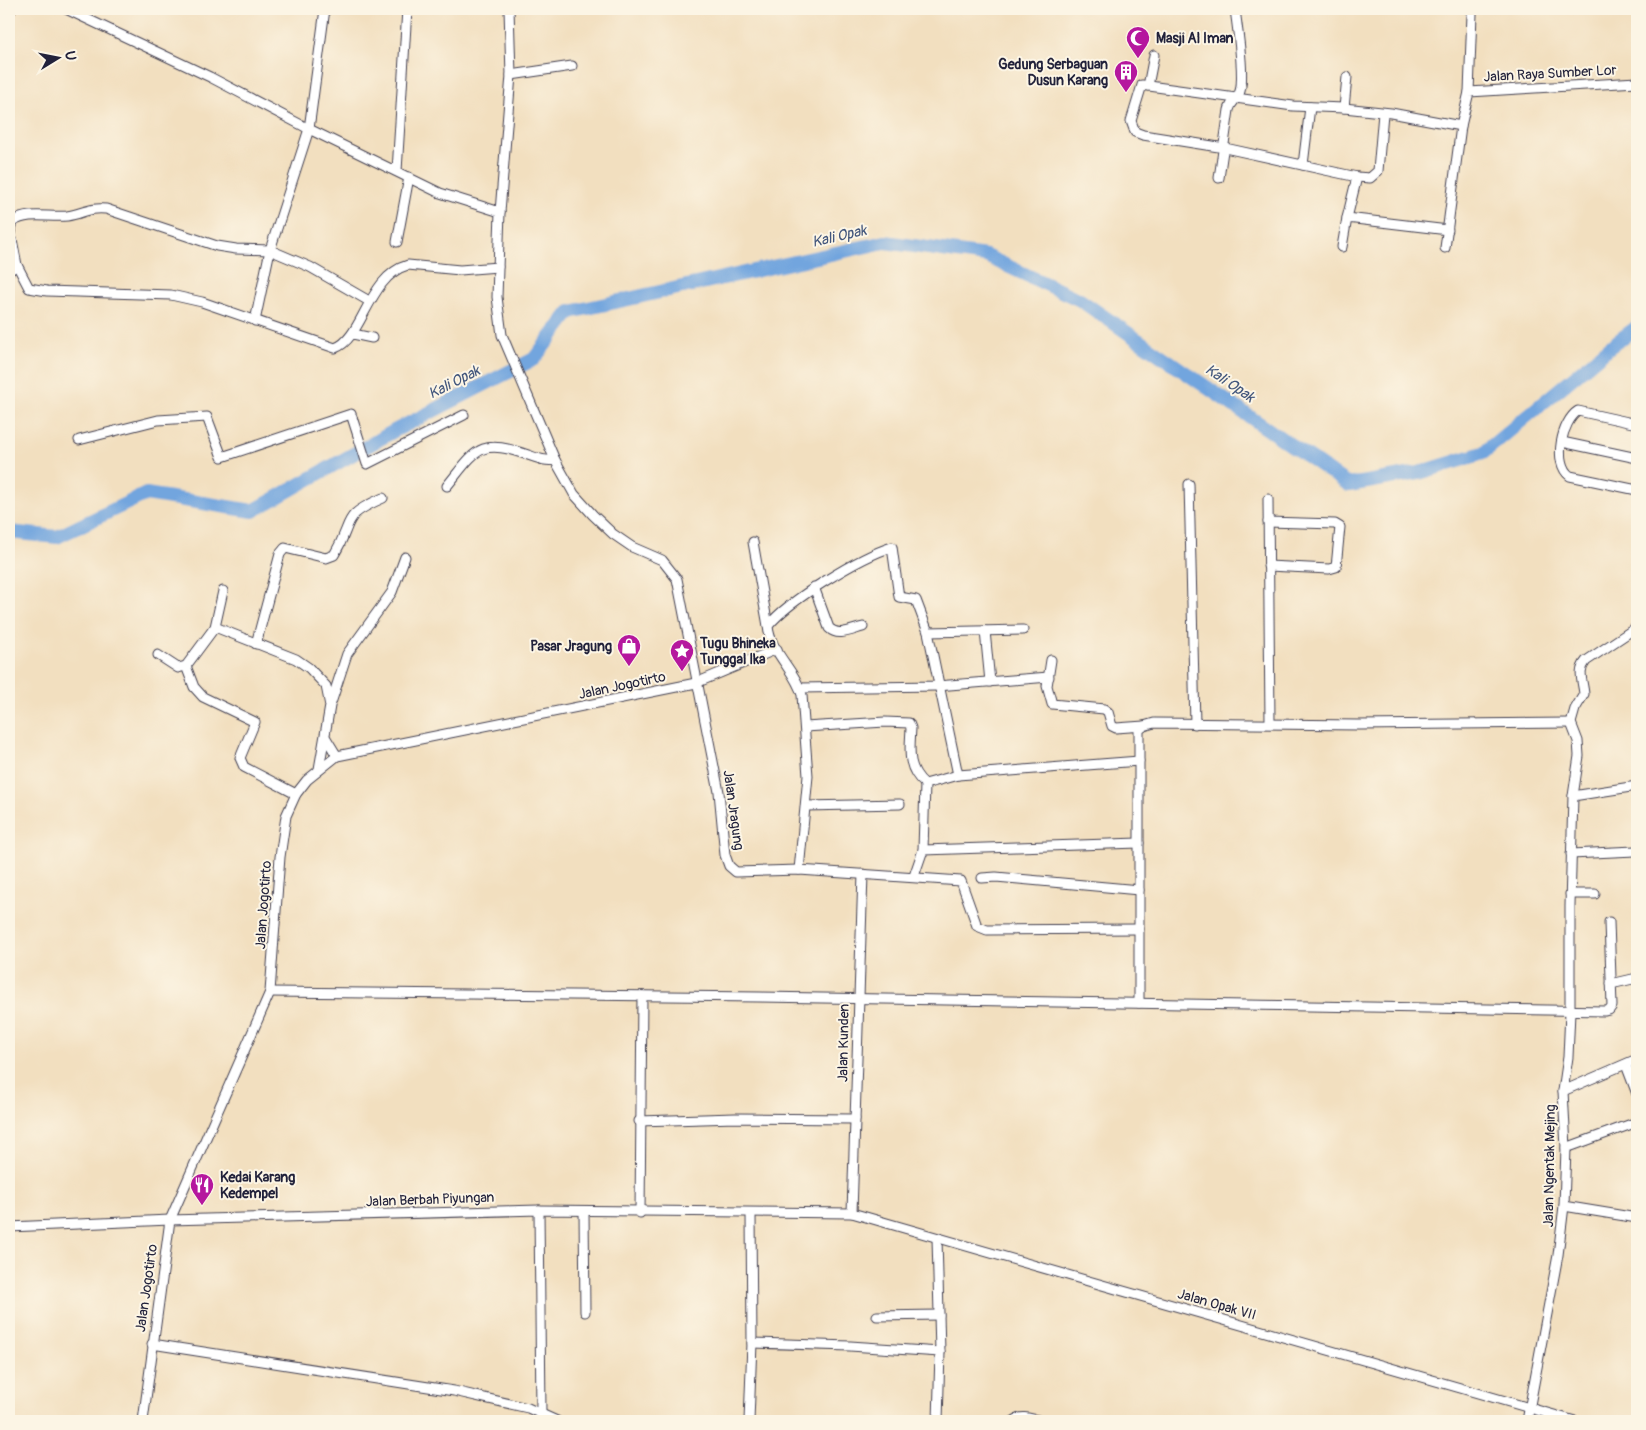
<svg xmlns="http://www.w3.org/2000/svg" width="1646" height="1430" font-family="Pangolin,sans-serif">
<rect width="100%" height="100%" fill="#fcf5e5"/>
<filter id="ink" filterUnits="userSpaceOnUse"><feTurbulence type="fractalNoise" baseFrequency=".02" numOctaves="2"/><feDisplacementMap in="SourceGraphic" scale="10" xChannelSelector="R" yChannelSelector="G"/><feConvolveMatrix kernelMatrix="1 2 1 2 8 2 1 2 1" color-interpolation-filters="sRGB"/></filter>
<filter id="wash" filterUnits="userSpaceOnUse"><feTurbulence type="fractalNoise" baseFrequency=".0096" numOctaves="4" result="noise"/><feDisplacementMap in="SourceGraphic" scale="20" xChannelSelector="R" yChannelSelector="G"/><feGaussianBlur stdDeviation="1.12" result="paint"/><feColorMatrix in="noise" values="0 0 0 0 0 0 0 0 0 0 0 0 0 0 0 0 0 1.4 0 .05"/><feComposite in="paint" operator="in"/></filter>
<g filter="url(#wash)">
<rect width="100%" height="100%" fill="#f2dfbf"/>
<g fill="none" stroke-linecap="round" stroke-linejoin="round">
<!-- river -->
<path stroke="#72a5de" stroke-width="14" d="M 9,532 L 57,537 L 146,494 L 253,511 L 394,431 L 534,359 L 570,312 L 885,242 L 986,256 L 1080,300 L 1349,485 L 1419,473 L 1483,453 L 1611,346 L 1637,327"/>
</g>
</g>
<g filter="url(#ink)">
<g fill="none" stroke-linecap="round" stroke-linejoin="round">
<!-- minor casing -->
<g stroke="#413e4f" stroke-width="11">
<g id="minor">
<path d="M 66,9 L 210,77 L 309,129 L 440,193 L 500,212"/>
<path d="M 509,9 L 511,75 L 500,212 L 497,297 L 502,335 L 555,460 L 574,494 L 593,515 L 613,534 L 632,547 L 662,560 L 677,579 L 719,792 L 725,855 L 729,866 L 736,872 L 799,870 L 961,881 L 977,926 L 987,930 L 1139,929"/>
<path d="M 9,12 L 12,9"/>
<path d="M 511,75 L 572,66"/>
<path d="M 1148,86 L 1154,55"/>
<path d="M 1469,92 L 1472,14"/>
<path d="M 1344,108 L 1347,77"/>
<path d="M 1383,113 L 1378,171 L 1370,178 L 1357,177 L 1225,148 L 1143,135 L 1135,132 L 1131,121 L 1142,85 L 1293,106 L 1344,108 L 1391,113 L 1461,126"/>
<path d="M 1303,165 L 1310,107"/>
<path d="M 397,171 L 407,9"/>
<path d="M 1219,178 L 1229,110 C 1231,102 1236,100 1239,94 C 1246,79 1237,27 1235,9"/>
<path d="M 9,201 L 12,222"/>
<path d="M 1347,218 L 1357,177"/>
<path d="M 397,242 L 409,177"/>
<path d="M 1342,247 L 1347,218 L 1448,230"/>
<path d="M 1445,248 L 1461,126 L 1469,92 L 1637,82"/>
<path d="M 17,265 L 29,288 L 47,291 L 171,295 L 202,302 L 335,348 C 363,339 368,276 408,265 L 460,270 L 498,267"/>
<path d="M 9,271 L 17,265 L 10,229 L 12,222 C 30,211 47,218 67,216 C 82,214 89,207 106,209 L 217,246 L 236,249 L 270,250 L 310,267 L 369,301"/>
<path d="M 255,321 L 270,250 L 309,129 L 325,9"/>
<path d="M 353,334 L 372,338"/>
<path d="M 1637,424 L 1578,411 C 1562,421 1552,463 1570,476 L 1637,490"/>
<path d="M 79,440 L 158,420 L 207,417 L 222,457 L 351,414 L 367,464 L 464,415"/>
<path d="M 1562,442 L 1637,458"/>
<path d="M 1189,484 L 1195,724"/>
<path d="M 447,486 C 477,449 479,438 528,455 C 537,458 546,462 555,460"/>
<path d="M 1268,499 L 1270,723"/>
<path d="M 1268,522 L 1335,524 L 1340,527 L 1336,567 L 1329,569 L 1268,566"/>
<path d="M 753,542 L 768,626"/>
<path d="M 814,587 L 829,628 C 838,637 851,630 863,627"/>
<path d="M 215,627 L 296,659 L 309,668 L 326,686 L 330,706 L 319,769"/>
<path d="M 985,631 L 990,682"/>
<path d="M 928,632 L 1023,630"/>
<path d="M 256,644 L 280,554 L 285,548 L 326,558 L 334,555 C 355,520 339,517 383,498"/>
<path d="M 158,655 L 178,668 L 186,666 L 215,627 L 223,591"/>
<path d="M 1051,660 L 1047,686 L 1052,704 L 1104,709 L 1108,712 L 1112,726 L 1116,728 L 1144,726"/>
<path d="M 186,666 L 194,687 L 203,697 L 255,722 L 240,758 L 244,767 L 296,794"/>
<path d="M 800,688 L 937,686 L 1049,677"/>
<path d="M 331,703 L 347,654 L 392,592 L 405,557"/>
<path d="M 805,727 L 885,722 L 909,723 L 911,728 C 910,749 906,768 925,784"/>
<path d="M 326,738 L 337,756"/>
<path d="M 1573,796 L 1637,786"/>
<path d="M 806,806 L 900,804"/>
<path d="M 923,850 L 1139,843"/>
<path d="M 1571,854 L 1635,851"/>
<path d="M 799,870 L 808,776 L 802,695 C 796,671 770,652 768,626 C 789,600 860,557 892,547 L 899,597 L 916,600 L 928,632 L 958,775"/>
<path d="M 914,876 L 923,850 L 925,784 L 958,775 L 1139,761"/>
<path d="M 982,878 L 996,877 L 1139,890"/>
<path d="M 1570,894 L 1595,894"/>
<path d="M 1611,984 L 1637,978"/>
<path d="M 270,992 L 760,997 L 1605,1011 L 1609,1010 L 1612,1006 L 1609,922"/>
<path d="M 1139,1003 L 1139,730 L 1144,726 L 1154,723 L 1359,725 L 1571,723"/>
<path d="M 1626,1065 L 1637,1094"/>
<path d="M 1563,1091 L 1637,1059"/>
<path d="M 639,1121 L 735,1118 L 855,1119"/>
<path d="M 1566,1148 L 1637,1122"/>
<path d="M 1564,1206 L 1637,1218"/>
<path d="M 539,1210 L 541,1413"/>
<path d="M 584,1211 L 585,1312"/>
<path d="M 640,1213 L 642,996"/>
<path d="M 852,1213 L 863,874"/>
<path d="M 9,1227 L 170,1220 L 539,1210 L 852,1213 L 1575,1421"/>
<path d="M 937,1238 L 940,1352 L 938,1421"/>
<path d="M 877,1316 L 939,1315"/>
<path d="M 752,1343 L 850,1346 L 940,1352"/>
<path d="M 152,1344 L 454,1391 L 528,1408 L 557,1421"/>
<path d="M 143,1421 L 170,1220 L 270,992 L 280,857 L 286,816 L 296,794 L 307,780 L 337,756 L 696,683 L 777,649"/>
<path d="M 749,1421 L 752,1343 L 751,1213"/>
<path d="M 1014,1421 C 1022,1414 1032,1419 1041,1421"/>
<path d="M 1527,1421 L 1558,1255 L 1564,1206 L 1566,1148 L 1563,1091 L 1568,1057 L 1570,1012 L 1570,906 L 1573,796 L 1579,756 L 1578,741 L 1571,723 L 1575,709 L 1584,694 C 1583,681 1577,672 1586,661 L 1637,627"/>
</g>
</g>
<!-- minor -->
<use href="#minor" stroke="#fff" stroke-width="9"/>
</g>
</g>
<!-- icons -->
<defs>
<g id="mosque-pin" transform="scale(1.25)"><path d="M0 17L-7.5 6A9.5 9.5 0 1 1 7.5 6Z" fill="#b5179e" stroke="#fcf5e5"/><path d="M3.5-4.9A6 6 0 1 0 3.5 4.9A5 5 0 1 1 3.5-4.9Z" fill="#fff"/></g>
<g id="building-pin" transform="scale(1.25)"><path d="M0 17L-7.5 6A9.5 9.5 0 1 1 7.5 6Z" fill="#b5179e" stroke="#fcf5e5"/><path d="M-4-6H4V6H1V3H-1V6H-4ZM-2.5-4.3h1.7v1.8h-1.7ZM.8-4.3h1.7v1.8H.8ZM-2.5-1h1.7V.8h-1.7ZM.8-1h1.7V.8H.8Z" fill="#fff"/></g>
<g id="shop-pin" transform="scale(1.25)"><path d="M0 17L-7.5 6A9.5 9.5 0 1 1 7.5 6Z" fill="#b5179e" stroke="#fcf5e5"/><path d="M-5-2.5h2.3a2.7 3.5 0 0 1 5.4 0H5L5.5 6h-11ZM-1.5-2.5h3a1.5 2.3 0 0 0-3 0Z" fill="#fff"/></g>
<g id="sight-pin" transform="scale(1.25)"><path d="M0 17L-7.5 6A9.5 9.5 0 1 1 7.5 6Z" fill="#b5179e" stroke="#fcf5e5"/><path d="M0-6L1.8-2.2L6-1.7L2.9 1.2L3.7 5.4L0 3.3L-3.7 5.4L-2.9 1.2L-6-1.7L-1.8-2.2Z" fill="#fff"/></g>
<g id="restaurant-pin" transform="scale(1.25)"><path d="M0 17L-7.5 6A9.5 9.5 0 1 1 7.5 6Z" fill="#b5179e" stroke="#fcf5e5"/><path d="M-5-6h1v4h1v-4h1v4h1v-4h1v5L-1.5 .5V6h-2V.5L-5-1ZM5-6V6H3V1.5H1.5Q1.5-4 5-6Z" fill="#fff"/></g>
</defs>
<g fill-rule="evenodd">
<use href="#mosque-pin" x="1138" y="38"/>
<use href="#building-pin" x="1126" y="72"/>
<use href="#shop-pin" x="629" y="646"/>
<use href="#sight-pin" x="682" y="651"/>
<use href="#restaurant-pin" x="202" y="1185"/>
</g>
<g text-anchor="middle" stroke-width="4" stroke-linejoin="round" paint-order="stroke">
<!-- poi labels -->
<g font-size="14" font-weight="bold" fill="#22223b" stroke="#fcf5e5" text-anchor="start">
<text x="1156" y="43">Masji Al Iman</text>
<text x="1108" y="69" text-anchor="end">Gedung Serbaguan<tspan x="1108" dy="16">Dusun Karang</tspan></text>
<text x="700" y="648">Tugu Bhineka<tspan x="700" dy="16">Tunggal Ika</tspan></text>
<text x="612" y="651" text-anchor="end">Pasar Jragung</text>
<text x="220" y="1182">Kedai Karang<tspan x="220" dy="16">Kedempel</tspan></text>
</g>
<!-- street labels -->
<g font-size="14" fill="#22223b" stroke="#fcf5e5">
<text transform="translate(1550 73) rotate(-3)" y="5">Jalan Raya Sumber Lor</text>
<text transform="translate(622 685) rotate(-12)" y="5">Jalan Jogotirto</text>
<text transform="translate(734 810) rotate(82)" y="5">Jalan Jragung</text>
<text transform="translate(263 905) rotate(-86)" y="5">Jalan Jogotirto</text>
<text transform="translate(843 1043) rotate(-89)" y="5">Jalan Kunden</text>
<text transform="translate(1549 1166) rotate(-89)" y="5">Jalan Ngentak Mejing</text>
<text transform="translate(430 1199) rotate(-2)" y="5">Jalan Berbah Piyungan</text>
<text transform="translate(146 1288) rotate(-82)" y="5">Jalan Jogotirto</text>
<text transform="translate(1217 1304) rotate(16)" y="5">Jalan Opak VII</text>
</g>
<!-- water labels -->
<g font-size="15" font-style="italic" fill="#42567c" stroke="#fcf5e5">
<text transform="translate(839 236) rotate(-13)" y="5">Kali Opak</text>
<text transform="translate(454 382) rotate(-27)" y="5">Kali Opak</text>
<text transform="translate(1230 383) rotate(34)" y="5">Kali Opak</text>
</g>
</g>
<!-- margin -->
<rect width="1646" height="1430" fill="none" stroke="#fcf5e5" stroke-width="30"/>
<!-- north arrow -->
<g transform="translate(58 58) rotate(80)" stroke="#fcf5e5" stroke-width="4" paint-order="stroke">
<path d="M0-4L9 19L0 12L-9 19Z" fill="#22223b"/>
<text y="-8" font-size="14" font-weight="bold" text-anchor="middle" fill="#22223b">U</text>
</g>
</svg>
